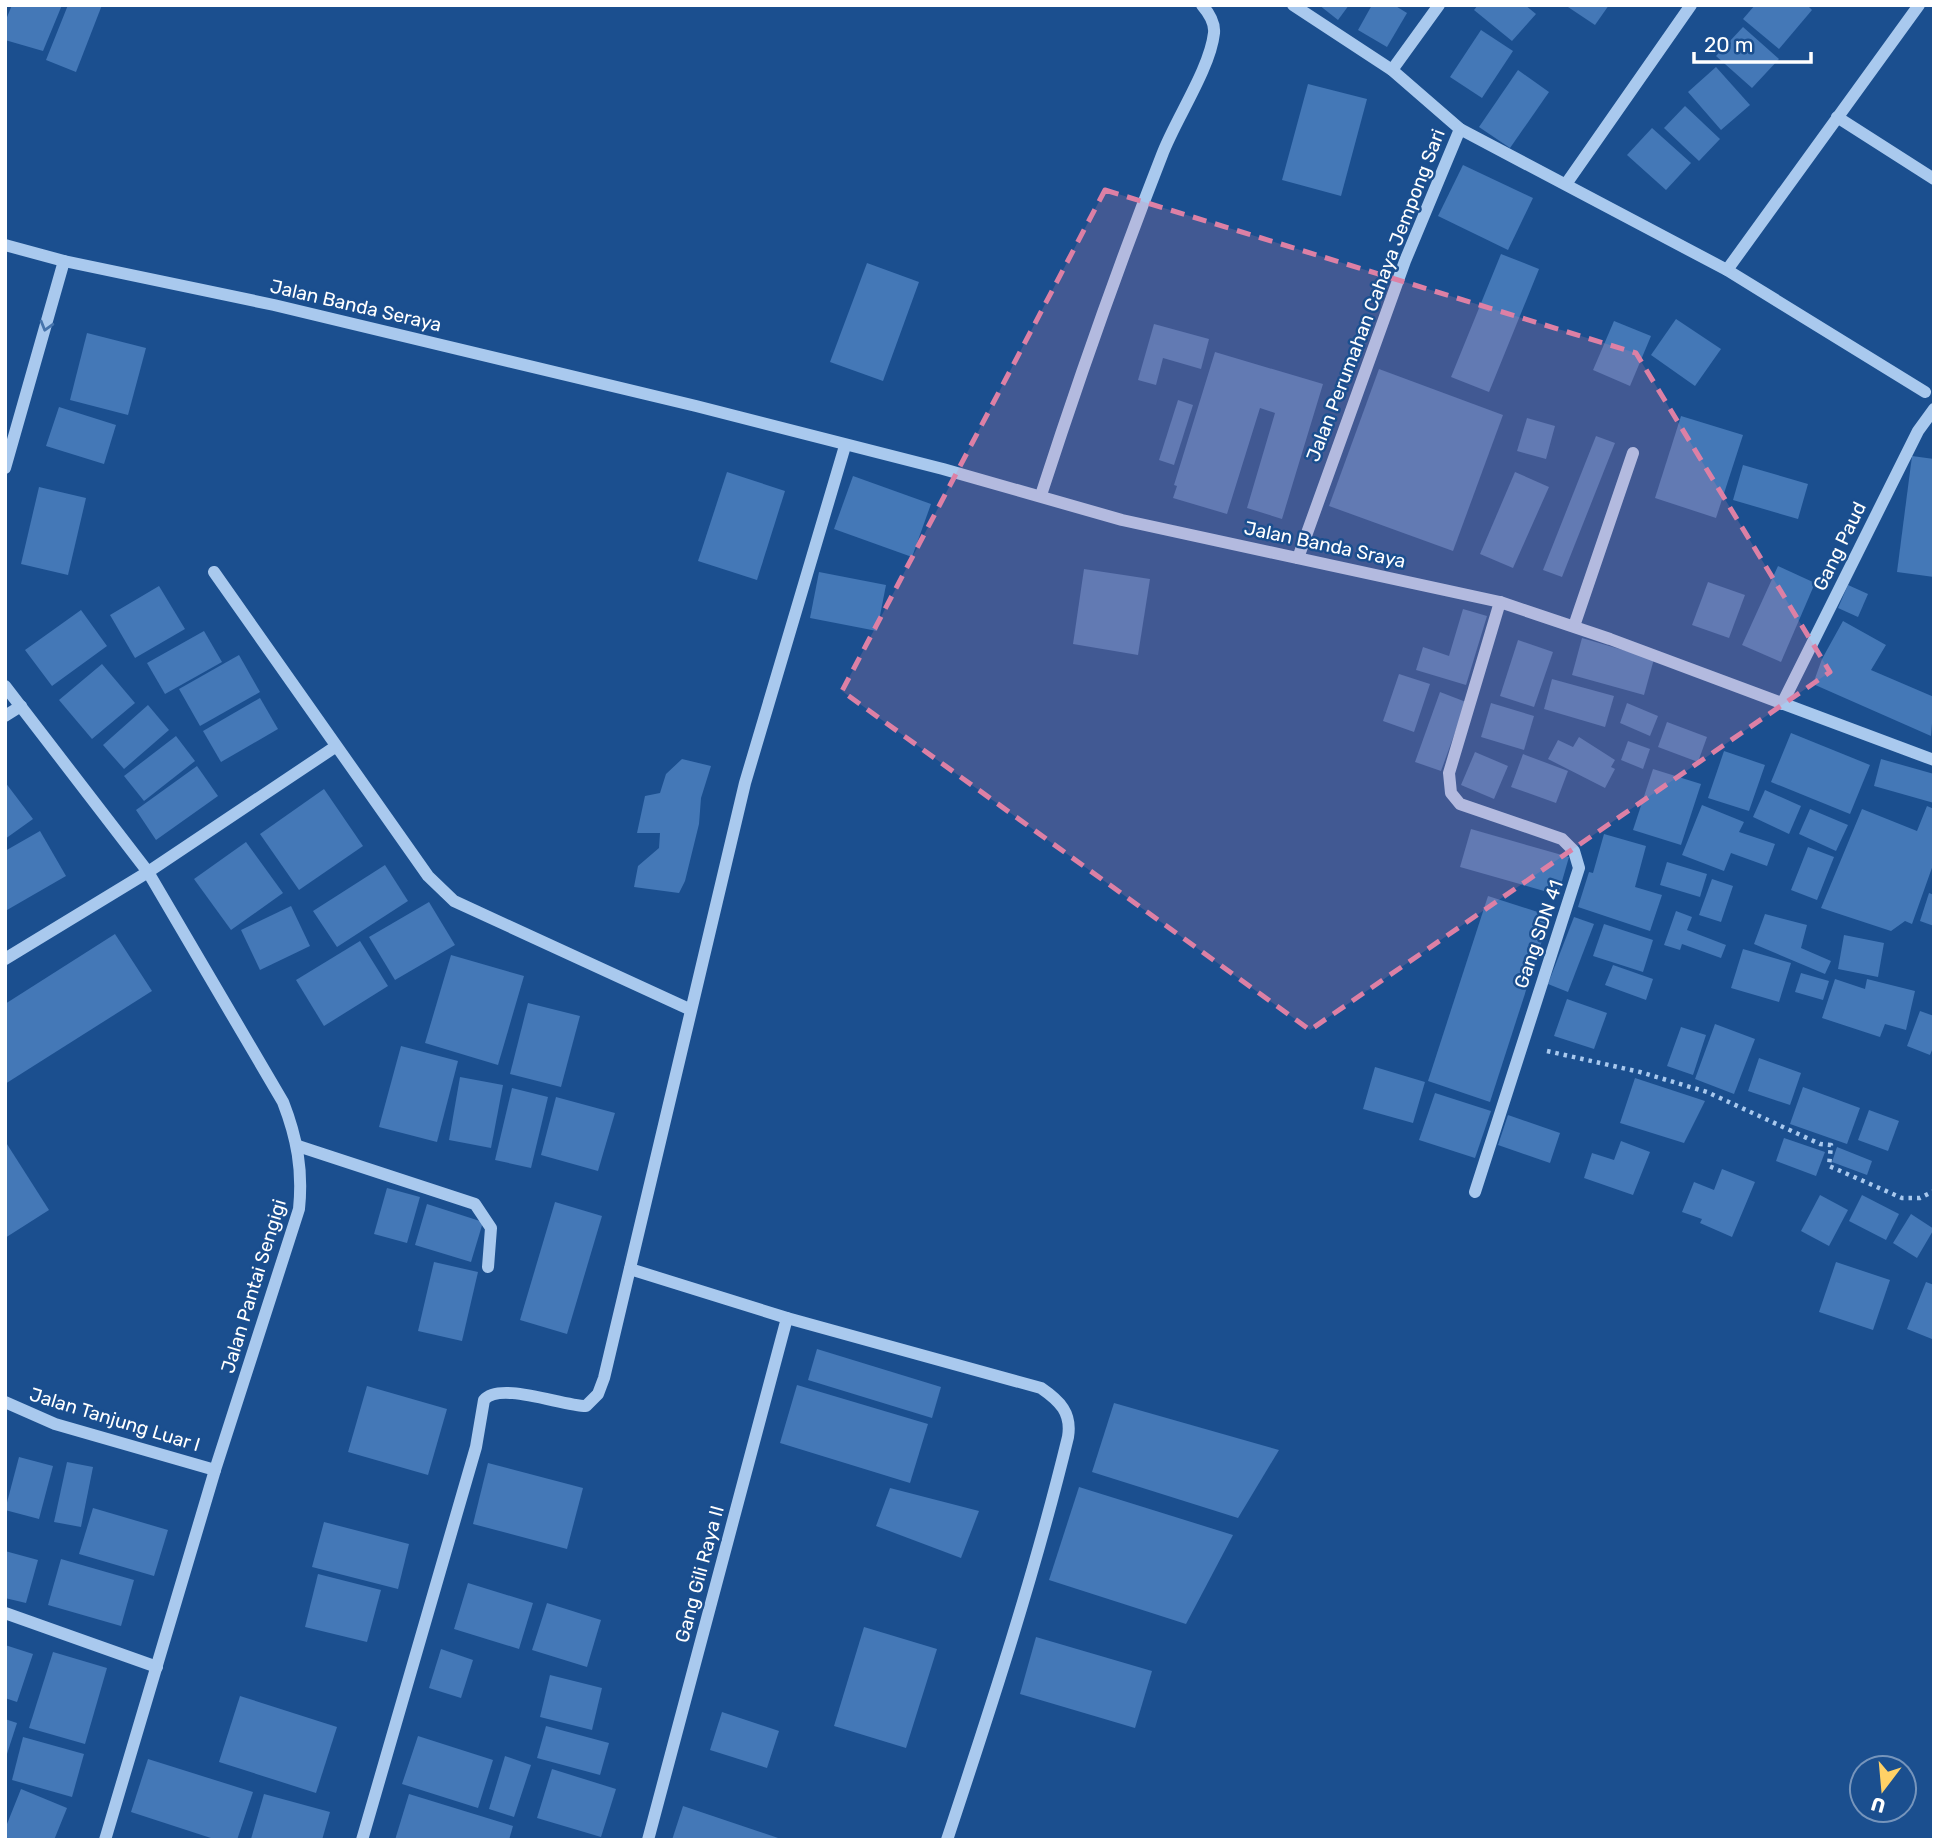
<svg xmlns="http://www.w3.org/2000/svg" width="1939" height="1845" font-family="Rubik,sans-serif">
<rect width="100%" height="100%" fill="#1b4f8f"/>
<!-- building -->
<g fill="#4478b7">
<path d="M 12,5 L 62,5 L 43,51 L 5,40 L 5,22 Z"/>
<path d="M 68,5 L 102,5 L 76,72 L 46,60 Z"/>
<path d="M 1319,5 L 1349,5 L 1338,20 Z"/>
<path d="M 1372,5 L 1394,5 L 1407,13 L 1387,47 L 1358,30 Z"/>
<path d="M 1478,5 L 1525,5 L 1536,14 L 1512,41 L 1474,10 Z"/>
<path d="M 1565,5 L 1609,5 L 1595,25 Z"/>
<path d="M 1755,5 L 1807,5 L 1812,10 L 1779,49 L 1743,19 Z"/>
<path d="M 1743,27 L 1779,59 L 1752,88 L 1716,56 Z"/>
<path d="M 1481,30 L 1513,51 L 1482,98 L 1450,77 Z"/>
<path d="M 1716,67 L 1750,105 L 1721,130 L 1688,92 Z"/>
<path d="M 1518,70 L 1549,92 L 1510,148 L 1479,127 Z"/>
<path d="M 1308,84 L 1367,99 L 1341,196 L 1282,180 Z"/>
<path d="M 1685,106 L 1720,139 L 1699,161 L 1664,128 Z"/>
<path d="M 1652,128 L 1691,163 L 1666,190 L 1627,155 Z"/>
<path d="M 1463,165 L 1533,198 L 1508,250 L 1438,216 Z"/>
<path d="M 1501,254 L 1539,269 L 1489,392 L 1451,377 Z"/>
<path d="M 867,263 L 919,282 L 883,381 L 830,362 Z"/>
<path d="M 1676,319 L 1721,349 L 1695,386 L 1651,355 Z"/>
<path d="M 1614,321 L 1651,336 L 1630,386 L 1593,370 Z"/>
<path d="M 1154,324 L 1209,339 L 1201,369 L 1163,358 L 1156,385 L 1138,380 Z"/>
<path d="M 87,333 L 146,348 L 128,415 L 70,400 Z"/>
<path d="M 1215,352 L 1323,384 L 1282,519 L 1247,508 L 1275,413 L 1260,408 L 1227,514 L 1173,498 L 1177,486 L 1174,485 Z"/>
<path d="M 1379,369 L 1503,415 L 1453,551 L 1329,506 Z"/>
<path d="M 1178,400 L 1193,405 L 1174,465 L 1159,460 Z"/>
<path d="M 59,407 L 116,425 L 104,464 L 46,446 Z"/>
<path d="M 1681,416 L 1743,435 L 1716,518 L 1655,498 Z"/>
<path d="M 1527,418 L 1555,426 L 1546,459 L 1517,451 Z"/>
<path d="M 1596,436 L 1615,443 L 1562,577 L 1543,570 Z"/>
<path d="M 1912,456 L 1934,459 L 1934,577 L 1897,572 Z"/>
<path d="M 1743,465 L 1808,484 L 1798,519 L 1733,500 Z"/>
<path d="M 727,472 L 785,491 L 757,580 L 698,561 Z"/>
<path d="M 1515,472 L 1549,487 L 1513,568 L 1480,554 Z"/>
<path d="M 853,476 L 931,504 L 912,557 L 834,529 Z"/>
<path d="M 39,487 L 86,498 L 68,575 L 21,564 Z"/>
<path d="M 1778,566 L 1815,583 L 1781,662 L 1742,645 Z"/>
<path d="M 1084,569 L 1150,579 L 1138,655 L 1073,644 Z"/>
<path d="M 819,572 L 886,585 L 877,631 L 810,618 Z"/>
<path d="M 1708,582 L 1745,595 L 1729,638 L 1692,625 Z"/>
<path d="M 1848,585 L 1868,594 L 1858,617 L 1838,608 Z"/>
<path d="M 159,586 L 185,629 L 135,658 L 110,615 Z"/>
<path d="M 1463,609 L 1487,616 L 1466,685 L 1416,670 L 1423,647 L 1449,656 Z"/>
<path d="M 81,610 L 107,646 L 52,686 L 25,650 Z"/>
<path d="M 1843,621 L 1886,645 L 1871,670 L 1934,697 L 1931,736 L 1813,684 L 1822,659 Z"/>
<path d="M 204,631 L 222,662 L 165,694 L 147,663 Z"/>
<path d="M 1582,638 L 1654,659 L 1644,695 L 1572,675 Z"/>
<path d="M 1518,640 L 1553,652 L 1534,707 L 1500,696 Z"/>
<path d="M 239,655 L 260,692 L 200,726 L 179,689 Z"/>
<path d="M 102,664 L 135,703 L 92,739 L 59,700 Z"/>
<path d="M 1399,674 L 1430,684 L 1414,732 L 1383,721 Z"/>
<path d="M 1552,679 L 1614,696 L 1605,727 L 1544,709 Z"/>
<path d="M 1440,692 L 1466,702 L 1441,771 L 1415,762 Z"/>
<path d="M 260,698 L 278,729 L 221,762 L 203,731 Z"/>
<path d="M 1491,703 L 1534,716 L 1524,750 L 1481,737 Z"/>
<path d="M 1627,703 L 1658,716 L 1650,736 L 1620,723 Z"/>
<path d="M 148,705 L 169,730 L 124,769 L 103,745 Z"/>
<path d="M 1667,722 L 1707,737 L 1698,762 L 1658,747 Z"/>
<path d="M 1791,733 L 1870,765 L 1850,814 L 1771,782 Z"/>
<path d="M 176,736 L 195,761 L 144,801 L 124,776 Z"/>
<path d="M 1579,737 L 1615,760 L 1611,767 L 1615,769 L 1605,788 L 1548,759 L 1558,740 L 1573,747 Z"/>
<path d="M 1628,741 L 1650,749 L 1643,769 L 1621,760 Z"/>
<path d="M 1724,751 L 1765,765 L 1749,811 L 1708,798 Z"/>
<path d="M 1475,752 L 1508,766 L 1494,799 L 1461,785 Z"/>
<path d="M 1523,754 L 1568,771 L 1556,803 L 1511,787 Z"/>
<path d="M 682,759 L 711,766 L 701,798 L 699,824 L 685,881 L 679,893 L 634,887 L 638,866 L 659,848 L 660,833 L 637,833 L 645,796 L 660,793 L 666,774 Z"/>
<path d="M 1881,759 L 1934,774 L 1934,803 L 1874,786 Z"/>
<path d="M 197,766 L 218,796 L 156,840 L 136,810 Z"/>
<path d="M 1653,769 L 1701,784 L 1681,845 L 1633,830 Z"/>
<path d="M 5,782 L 33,819 L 5,839 Z"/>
<path d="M 324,789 L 363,846 L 299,890 L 260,834 Z"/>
<path d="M 1765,790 L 1801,806 L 1789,834 L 1753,817 Z"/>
<path d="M 1702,805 L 1744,822 L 1739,832 L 1775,844 L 1767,866 L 1731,853 L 1724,871 L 1682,855 Z"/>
<path d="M 1927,806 L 1934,809 L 1934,862 L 1912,924 L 1905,921 L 1891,931 L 1821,908 L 1862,809 L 1917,831 Z"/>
<path d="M 1810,809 L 1848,825 L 1836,851 L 1799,834 Z"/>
<path d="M 1471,829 L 1569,857 L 1558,895 L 1460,867 Z"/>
<path d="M 40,831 L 66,876 L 7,910 L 5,851 Z"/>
<path d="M 1604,834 L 1646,846 L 1635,887 L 1662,895 L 1650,931 L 1578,907 L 1589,872 L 1593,873 Z"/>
<path d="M 246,842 L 283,893 L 231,930 L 194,879 Z"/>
<path d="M 1808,847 L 1834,857 L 1817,900 L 1791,890 Z"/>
<path d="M 1667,862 L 1707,874 L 1700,897 L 1660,885 Z"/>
<path d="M 385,865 L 408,901 L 337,947 L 313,911 Z"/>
<path d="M 1712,879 L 1733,886 L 1721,922 L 1699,915 Z"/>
<path d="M 1929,893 L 1934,895 L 1934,926 L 1920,921 Z"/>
<path d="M 1488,896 L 1550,916 L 1490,1102 L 1428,1081 Z"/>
<path d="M 429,902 L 455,945 L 395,980 L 369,937 Z"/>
<path d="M 291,906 L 310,946 L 260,970 L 241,930 Z"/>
<path d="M 1676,911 L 1692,917 L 1687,930 L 1726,945 L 1721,958 L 1682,944 L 1680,950 L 1664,945 Z"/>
<path d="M 1765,914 L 1807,925 L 1801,948 L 1831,961 L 1825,974 L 1754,944 Z"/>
<path d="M 1574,917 L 1594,924 L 1568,992 L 1548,984 Z"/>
<path d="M 1604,924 L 1653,940 L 1643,972 L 1593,956 Z"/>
<path d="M 115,934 L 152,991 L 5,1084 L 5,1004 Z"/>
<path d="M 1844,935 L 1884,943 L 1878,977 L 1838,969 Z"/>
<path d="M 360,941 L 388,986 L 324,1026 L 296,980 Z"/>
<path d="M 1743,949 L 1791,963 L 1779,1002 L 1731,988 Z"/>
<path d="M 451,955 L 524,976 L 498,1065 L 425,1043 Z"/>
<path d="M 1613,965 L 1653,979 L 1646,1000 L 1605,985 Z"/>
<path d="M 1801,973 L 1829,981 L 1823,1000 L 1795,992 Z"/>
<path d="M 1835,979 L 1865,989 L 1867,979 L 1915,991 L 1906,1030 L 1885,1024 L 1880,1037 L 1822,1018 Z"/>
<path d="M 1567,999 L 1607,1013 L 1594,1049 L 1554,1036 Z"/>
<path d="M 528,1003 L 580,1016 L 561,1087 L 510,1074 Z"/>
<path d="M 1920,1011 L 1934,1016 L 1934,1045 L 1930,1055 L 1907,1046 Z"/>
<path d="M 1715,1024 L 1755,1039 L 1734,1094 L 1695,1079 Z"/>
<path d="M 1681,1027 L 1706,1035 L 1693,1075 L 1667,1066 Z"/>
<path d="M 401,1046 L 458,1061 L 437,1142 L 379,1127 Z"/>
<path d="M 1759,1058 L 1801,1073 L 1790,1105 L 1748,1091 Z"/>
<path d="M 1375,1067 L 1425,1082 L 1413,1123 L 1363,1109 Z"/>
<path d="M 460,1077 L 503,1085 L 491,1148 L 449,1140 Z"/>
<path d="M 1635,1078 L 1705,1101 L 1684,1143 L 1620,1123 Z"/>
<path d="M 1803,1087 L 1860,1108 L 1847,1144 L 1790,1124 Z"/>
<path d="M 512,1088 L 548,1097 L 531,1168 L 495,1160 Z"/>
<path d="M 1435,1093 L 1491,1111 L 1475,1158 L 1419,1140 Z"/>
<path d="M 556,1097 L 615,1113 L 598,1171 L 541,1155 Z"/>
<path d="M 1869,1110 L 1899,1121 L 1888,1151 L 1858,1140 Z"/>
<path d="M 1508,1115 L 1560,1133 L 1550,1163 L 1498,1145 Z"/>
<path d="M 1784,1138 L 1825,1152 L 1816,1176 L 1776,1161 Z"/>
<path d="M 5,1141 L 49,1210 L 5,1238 Z"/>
<path d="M 1621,1141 L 1650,1152 L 1633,1195 L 1584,1178 L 1592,1153 L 1614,1160 Z"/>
<path d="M 1837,1147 L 1872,1161 L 1867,1175 L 1832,1162 Z"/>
<path d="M 1722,1169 L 1755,1182 L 1732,1237 L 1700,1223 L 1702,1219 L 1682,1212 L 1694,1182 L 1714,1190 Z"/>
<path d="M 387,1188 L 420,1197 L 407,1243 L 374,1234 Z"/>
<path d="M 1820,1195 L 1848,1210 L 1829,1246 L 1801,1231 Z"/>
<path d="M 1862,1195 L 1899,1214 L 1886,1240 L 1849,1221 Z"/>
<path d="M 555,1202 L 602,1216 L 567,1334 L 520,1320 Z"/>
<path d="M 427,1204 L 483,1222 L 471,1262 L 415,1245 Z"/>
<path d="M 1911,1214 L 1934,1229 L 1917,1258 L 1893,1243 Z"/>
<path d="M 434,1262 L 478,1272 L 462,1341 L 418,1331 Z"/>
<path d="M 1836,1262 L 1890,1280 L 1873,1330 L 1819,1312 Z"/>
<path d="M 1926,1282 L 1934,1285 L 1932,1339 L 1907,1329 Z"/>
<path d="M 817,1349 L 941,1387 L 932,1418 L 808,1380 Z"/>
<path d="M 797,1385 L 928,1424 L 910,1483 L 780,1443 Z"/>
<path d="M 367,1386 L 447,1409 L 428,1475 L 348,1452 Z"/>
<path d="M 1114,1403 L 1279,1450 L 1238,1518 L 1092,1472 Z"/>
<path d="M 19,1457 L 53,1466 L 39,1519 L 5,1510 Z"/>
<path d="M 67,1462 L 93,1467 L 81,1527 L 54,1522 Z"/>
<path d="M 488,1463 L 583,1488 L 567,1549 L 473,1524 Z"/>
<path d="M 1079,1487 L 1233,1535 L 1186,1624 L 1049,1580 Z"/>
<path d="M 890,1488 L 979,1511 L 961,1558 L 876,1526 Z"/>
<path d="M 93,1508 L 168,1530 L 154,1576 L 79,1554 Z"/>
<path d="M 324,1522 L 409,1544 L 398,1589 L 312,1567 Z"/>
<path d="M 5,1551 L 38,1560 L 26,1603 L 5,1598 Z"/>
<path d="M 61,1559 L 134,1580 L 121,1626 L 48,1605 Z"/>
<path d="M 318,1574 L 381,1590 L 367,1642 L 305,1627 Z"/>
<path d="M 468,1583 L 533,1603 L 519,1649 L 454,1629 Z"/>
<path d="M 547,1603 L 601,1620 L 587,1667 L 532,1650 Z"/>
<path d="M 864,1627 L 937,1649 L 906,1748 L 834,1726 Z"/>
<path d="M 1036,1637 L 1152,1671 L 1135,1728 L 1020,1694 Z"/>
<path d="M 5,1645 L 33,1654 L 17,1702 L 5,1698 Z"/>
<path d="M 441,1649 L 473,1660 L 461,1698 L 429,1688 Z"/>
<path d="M 53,1652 L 107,1668 L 85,1744 L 29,1728 Z"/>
<path d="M 550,1675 L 602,1688 L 592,1730 L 540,1717 Z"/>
<path d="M 240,1696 L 337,1727 L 316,1793 L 219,1762 Z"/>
<path d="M 722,1712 L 779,1731 L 767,1768 L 710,1750 Z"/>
<path d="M 5,1719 L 17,1723 L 6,1757 L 5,1757 Z"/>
<path d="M 546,1726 L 609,1743 L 600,1775 L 537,1758 Z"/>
<path d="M 418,1736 L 493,1760 L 478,1808 L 402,1784 Z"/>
<path d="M 23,1737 L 84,1754 L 72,1797 L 12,1780 Z"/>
<path d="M 505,1756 L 531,1765 L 514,1817 L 489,1809 Z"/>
<path d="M 148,1759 L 253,1792 L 237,1840 L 217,1840 L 131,1812 Z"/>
<path d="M 552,1769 L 616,1789 L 601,1837 L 537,1818 Z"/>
<path d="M 21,1789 L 67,1808 L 54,1840 L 5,1840 L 5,1829 Z"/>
<path d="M 264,1794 L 330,1812 L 322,1840 L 251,1839 Z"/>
<path d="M 409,1794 L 513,1826 L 509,1840 L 395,1840 Z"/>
<path d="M 683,1806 L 781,1839 L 781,1840 L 672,1840 Z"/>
</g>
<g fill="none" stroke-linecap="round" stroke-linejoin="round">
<!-- path -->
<path stroke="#a9c9ee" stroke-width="4.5" stroke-dasharray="3.5 5" stroke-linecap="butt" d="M 1547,1051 L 1640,1072 L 1707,1092 L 1820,1144 L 1831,1145 L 1829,1166 L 1902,1198 L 1920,1198 L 1934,1191"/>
<!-- minor -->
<g stroke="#a9c9ee" stroke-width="12">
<path d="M 1293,5 L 1392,70 L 1460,129 L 1405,261 L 1298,558"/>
<path d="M 1392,70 L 1439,5"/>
<path d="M 1837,117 L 1934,179"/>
<path d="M 1460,129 L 1727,270 L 1925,392"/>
<path d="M 1566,184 L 1691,5"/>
<path d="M 5,245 L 64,261 L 274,305 L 696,406 L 943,469 L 1122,520 L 1500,602 L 1610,639 L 1934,760"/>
<path d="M 1727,270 L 1919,5"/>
<path d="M 5,468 L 64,261"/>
<path d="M 1041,495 C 1078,381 1118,267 1162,155 C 1175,120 1210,69 1214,33 C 1215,23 1208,12 1202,5"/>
<path d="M 214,572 L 428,876 L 454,901 L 689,1009"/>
<path d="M 1574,626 L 1633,453"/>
<path d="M 5,686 L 148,872 L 283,1102 C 297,1138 303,1170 299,1209 L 215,1470 L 105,1840"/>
<path d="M 1782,704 L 1918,431 L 1934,409"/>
<path d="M 5,716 L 21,706"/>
<path d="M 5,959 L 148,872 L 335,747"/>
<path d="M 298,1146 L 475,1204 L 491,1228 L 488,1267"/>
<path d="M 1475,1192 L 1579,868 L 1574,851 L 1562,839 L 1460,804 L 1451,793 L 1449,773 L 1500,602"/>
<path d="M 630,1269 L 787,1318 L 1041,1388 C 1060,1401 1072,1413 1068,1437 C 1035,1573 991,1707 947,1840"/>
<path d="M 5,1402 L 55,1424 L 215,1470"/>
<path d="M 5,1613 L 157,1667"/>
<path d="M 362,1840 L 476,1447 L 484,1400 C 500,1381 562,1406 586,1406 L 598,1394 L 604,1378 L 745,783 L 845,446"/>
<path d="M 648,1840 L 787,1318"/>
</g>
</g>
<!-- one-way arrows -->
<defs><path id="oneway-chevron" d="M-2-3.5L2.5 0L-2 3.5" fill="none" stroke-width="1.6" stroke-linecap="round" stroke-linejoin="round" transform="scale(1.75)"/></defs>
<use stroke="#4674ac" href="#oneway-chevron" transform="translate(46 326) rotate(106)"/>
<!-- marked area -->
<path fill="#dd80a5" fill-opacity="0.2" stroke="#dd80a5" stroke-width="5" stroke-dasharray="14 9" stroke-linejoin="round" d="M 1105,190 L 1636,353 L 1830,672 L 1310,1030 L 842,691 Z"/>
<g text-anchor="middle" stroke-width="5" stroke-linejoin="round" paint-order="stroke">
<!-- street labels -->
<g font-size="19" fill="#fff" stroke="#1b4f8f">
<text transform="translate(1375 295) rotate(-69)" y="7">Jalan Perumahan Cahaya Jempong Sari</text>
<text transform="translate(356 305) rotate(13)" y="7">Jalan Banda Seraya</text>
<text transform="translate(1325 544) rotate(12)" y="7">Jalan Banda Sraya</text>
<text transform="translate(1839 546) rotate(-64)" y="7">Gang Paud</text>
<text transform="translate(1538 934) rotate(-71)" y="7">Gang SDN 41</text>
<text transform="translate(253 1286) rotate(-73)" y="7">Jalan Pantai Sengigi</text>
<text transform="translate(115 1419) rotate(17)" y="7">Jalan Tanjung Luar I</text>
<text transform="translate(699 1574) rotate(-75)" y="7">Gang Gili Raya II</text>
</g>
</g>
<!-- border -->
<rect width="1939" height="1845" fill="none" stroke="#ffffff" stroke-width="14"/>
<!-- north arrow -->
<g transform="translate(1883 1789) rotate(196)"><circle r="33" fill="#1b4f8f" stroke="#7695bc" stroke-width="2"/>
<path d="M0-5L12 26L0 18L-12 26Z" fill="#ffd166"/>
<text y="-10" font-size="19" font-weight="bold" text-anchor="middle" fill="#ffffff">U</text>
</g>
<!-- scale -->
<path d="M1694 52v10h117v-10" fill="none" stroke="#ffffff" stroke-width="3.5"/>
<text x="1704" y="52" font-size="21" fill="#ffffff" stroke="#1b4f8f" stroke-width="5" paint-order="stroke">20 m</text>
</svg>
